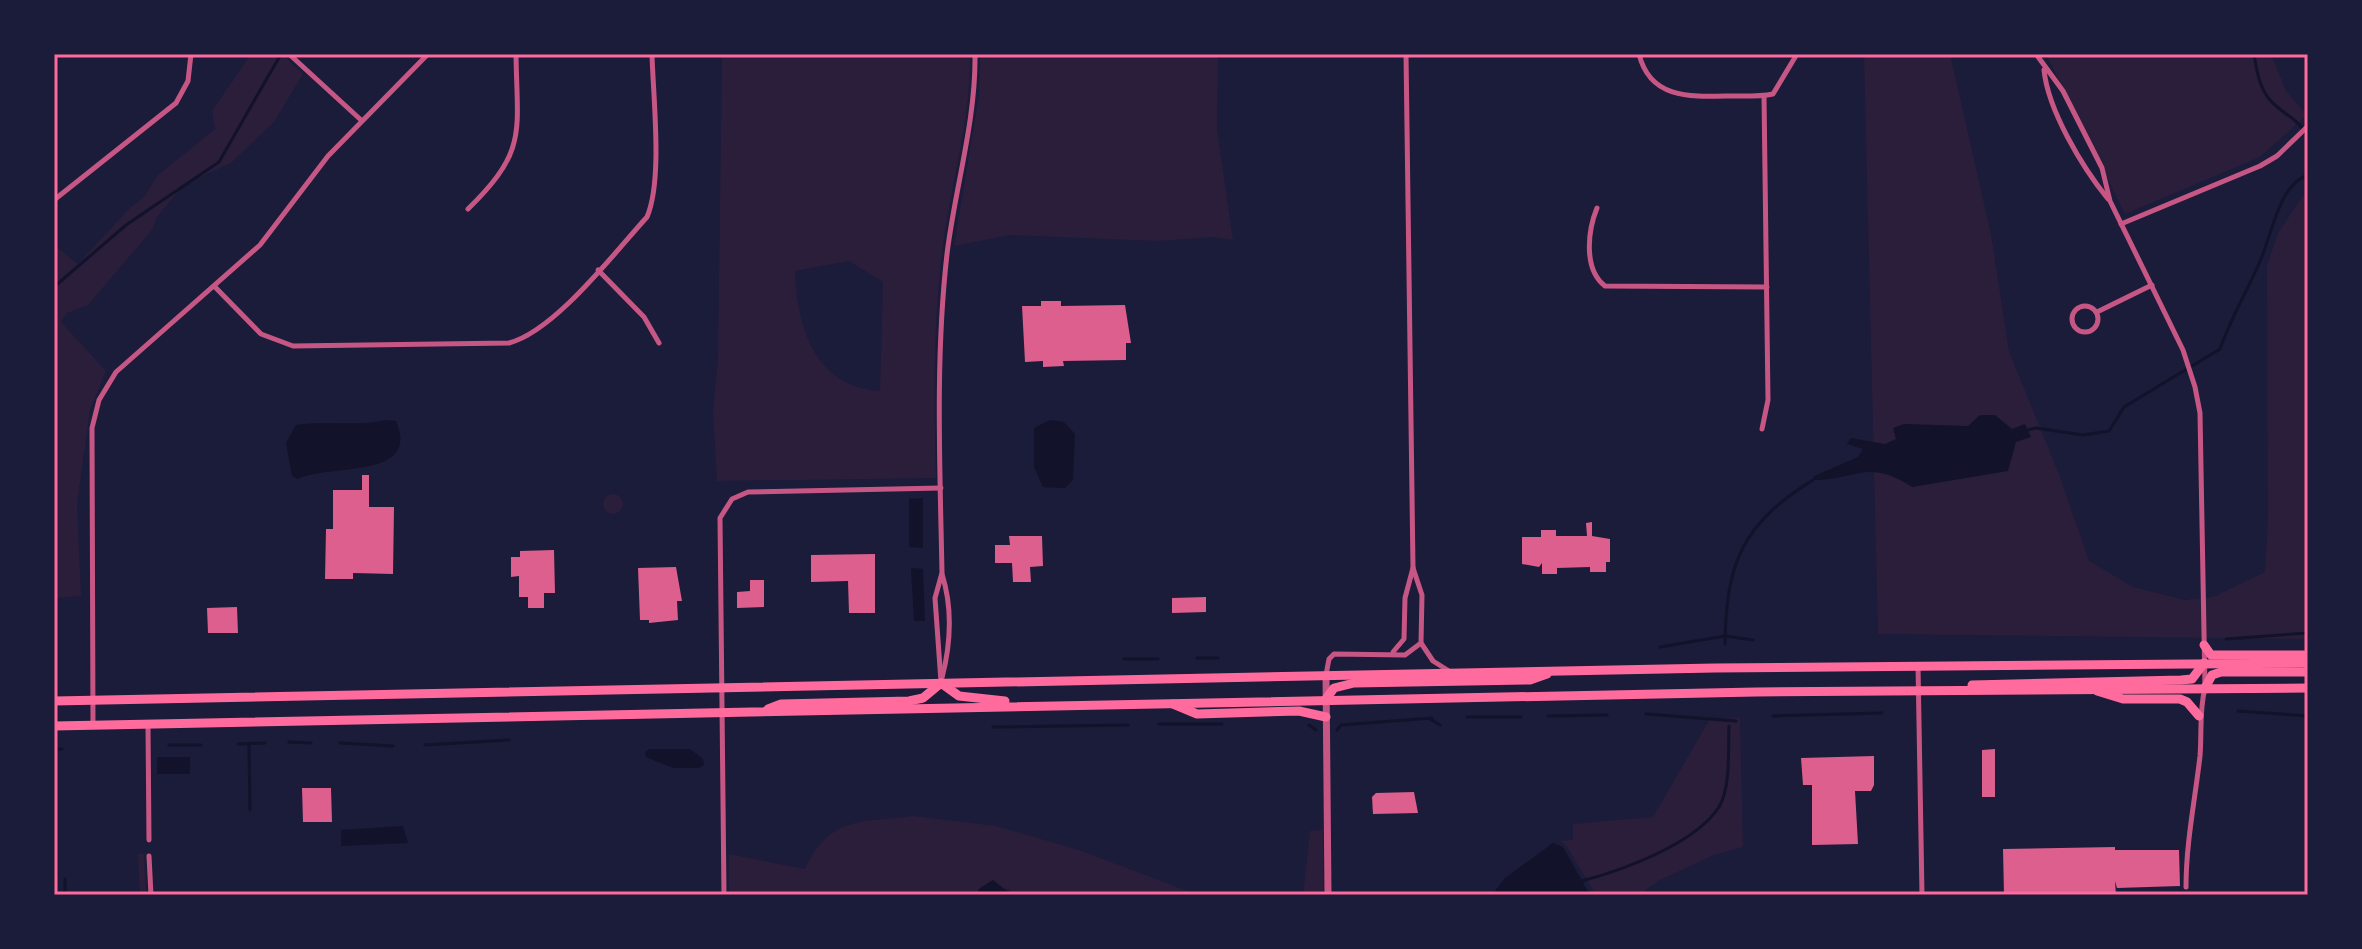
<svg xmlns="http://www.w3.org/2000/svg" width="2362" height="949" font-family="Commissioner,sans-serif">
<rect width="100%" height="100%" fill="#1b1b3a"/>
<!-- green -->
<g fill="#2a1e3b" fill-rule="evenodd">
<path d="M 251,54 L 282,54 L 303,74 L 274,122 L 231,163 L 184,184 L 157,217 L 152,230 L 88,305 L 67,313 L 61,322 L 106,371 L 90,410 L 77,504 L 81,596 L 54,598 L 54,245 L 78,264 L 130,208 L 144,197 L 158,175 L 215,129 L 212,111 Z"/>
<path d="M 722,54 L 970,54 C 971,121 950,187 942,253 C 933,327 934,403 936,478 L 717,481 L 713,411 L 718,359 ZM 849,261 L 883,282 L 880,391 C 815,387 797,327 795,271 Z"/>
<path d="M 980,54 L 1218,54 L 1217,129 L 1233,240 L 1214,237 L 1157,241 L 1010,235 L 954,246 L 979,96 Z"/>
<path d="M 1864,54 L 1950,54 L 1991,234 L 2009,351 L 2060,477 L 2089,561 L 2133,587 L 2185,600 L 2213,597 L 2265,572 L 2268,522 L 2267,265 L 2279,231 L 2308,189 L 2308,639 L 1878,634 Z"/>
<path d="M 2046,54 L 2271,54 L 2286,91 L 2307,115 L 2260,157 L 2125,214 Z"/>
<circle cx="613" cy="504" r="10"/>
<path d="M 1740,718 L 1743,847 L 1714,855 L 1658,881 L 1639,895 L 1596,895 L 1566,845 L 1560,841 L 1573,840 L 1573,824 L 1653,817 L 1710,719 Z"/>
<path d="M 913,816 L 996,826 L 1079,850 L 1198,895 L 1012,895 L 1009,889 L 980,888 L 976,895 L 746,895 L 729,891 L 729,854 L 805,869 C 830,815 861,823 913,816 Z"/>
<path d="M 1323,830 L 1323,895 L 1303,895 L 1310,831 Z"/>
<path d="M 138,854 L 144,854 L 146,895 L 140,895 Z"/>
</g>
<!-- water -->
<g fill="#12122b">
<path d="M 1980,415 L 1995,415 L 2012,429 L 2025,424 L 2031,437 L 2016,442 L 2008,471 L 1912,487 C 1867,458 1858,480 1813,480 L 1814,476 L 1858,457 L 1863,449 L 1847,444 L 1851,438 L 1885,444 L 1896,439 L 1893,428 L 1904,424 L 1968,426 Z"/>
<path d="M 385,420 L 396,421 C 421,480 332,463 298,479 L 292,476 L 286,443 L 296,425 C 325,420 357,427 385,420 Z"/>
<path d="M 1050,420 L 1064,422 L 1075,434 L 1073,480 L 1065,488 L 1043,487 L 1034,467 L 1034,428 Z"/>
<path d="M 923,498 L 923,548 L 909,547 L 909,499 Z"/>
<path d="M 911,568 L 923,569 L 925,621 L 914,621 Z"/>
<path d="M 650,749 L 690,749 L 703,759 L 704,765 L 699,768 L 673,768 L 646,757 L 645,752 Z"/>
<rect x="157" y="757" width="33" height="17"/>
<path d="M 403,826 L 408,843 L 341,846 L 341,830 Z"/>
<path d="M 1553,843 L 1563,847 L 1590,895 L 1492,895 L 1505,878 Z"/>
<path d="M 993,880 L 1012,895 L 976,895 L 980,888 Z"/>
</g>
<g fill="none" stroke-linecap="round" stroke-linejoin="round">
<!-- stream -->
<g stroke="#12122b" stroke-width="3">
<path d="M 2254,54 C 2257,73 2260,93 2276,106 C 2291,119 2297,118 2308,137"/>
<path d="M 54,287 L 126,225 L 219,162 L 281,54"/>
<path d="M 2028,430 L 2036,428 L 2083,435 L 2109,431 L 2124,407 L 2220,349 C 2231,317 2248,290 2261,259 C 2272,234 2279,184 2308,175"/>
<path d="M 2226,639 L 2308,633"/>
<path d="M 1725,644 C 1726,563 1742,524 1813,480"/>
<path d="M 1660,647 L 1725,636 L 1753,640"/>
<path d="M 1197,658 L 1218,658"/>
<path d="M 1124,659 L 1158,659"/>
<path d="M 2238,711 L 2308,716"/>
<path d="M 1646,714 L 1736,721"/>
<path d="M 1548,716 L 1607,715"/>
<path d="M 1773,716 L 1882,713"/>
<path d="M 1467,717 L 1521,717"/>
<path d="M 1430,719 L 1440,725"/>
<path d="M 1159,724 L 1222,724"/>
<path d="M 1309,725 L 1316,730"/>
<path d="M 993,727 L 1128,725"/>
<path d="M 1337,730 L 1341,725 L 1432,718"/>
<path d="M 289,742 L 311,743"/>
<path d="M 340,743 L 393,746"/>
<path d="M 238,744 L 265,743"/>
<path d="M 249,744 L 250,810"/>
<path d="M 169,745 L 201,745"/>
<path d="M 425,745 L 509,740"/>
<path d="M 54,750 L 62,749"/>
<path d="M 65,879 L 65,895"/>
<path d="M 1582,881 C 1623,870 1695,844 1719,807 C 1731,787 1728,749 1729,726"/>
</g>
</g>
<!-- building -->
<g fill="#dd5f8e">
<path d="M 1041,301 L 1061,301 L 1061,306 L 1125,305 L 1131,343 L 1126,343 L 1126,360 L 1063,361 L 1064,366 L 1043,367 L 1043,361 L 1025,362 L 1022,306 L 1041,306 Z"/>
<path d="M 362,475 L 369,475 L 369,507 L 394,507 L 393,574 L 353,573 L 353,579 L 325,579 L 326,529 L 333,529 L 333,490 L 362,490 Z"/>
<path d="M 1592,522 L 1592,536 L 1610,539 L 1610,562 L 1606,562 L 1606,572 L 1590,572 L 1590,567 L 1557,568 L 1557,574 L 1542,574 L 1542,563 L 1539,567 L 1522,564 L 1522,537 L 1541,537 L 1541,530 L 1556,530 L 1556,536 L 1587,536 L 1586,523 Z"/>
<path d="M 1009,536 L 1042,536 L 1043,566 L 1030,567 L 1031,582 L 1013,582 L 1012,563 L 995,563 L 995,545 L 1010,545 Z"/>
<path d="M 554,550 L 555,593 L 544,593 L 544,608 L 528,608 L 528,597 L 519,597 L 519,576 L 511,577 L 511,557 L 520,557 L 520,551 Z"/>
<path d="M 875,554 L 875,613 L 849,613 L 848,581 L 811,582 L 811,555 Z"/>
<path d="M 676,567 L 682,601 L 677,601 L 678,620 L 649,623 L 649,620 L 640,620 L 638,568 Z"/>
<path d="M 750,580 L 764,580 L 764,607 L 737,608 L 737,592 L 750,591 Z"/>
<path d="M 1206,597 L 1206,612 L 1172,613 L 1172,598 Z"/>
<path d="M 237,607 L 238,633 L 208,633 L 207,608 Z"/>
<path d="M 1995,749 L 1995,797 L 1982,797 L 1982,750 Z"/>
<path d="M 1874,756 L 1874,785 L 1871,791 L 1855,791 L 1858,844 L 1812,845 L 1812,785 L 1803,785 L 1801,758 Z"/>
<path d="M 302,788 L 331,788 L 332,822 L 303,822 Z"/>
<path d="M 1414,792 L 1418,813 L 1373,814 L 1372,797 L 1376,793 Z"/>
<path d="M 2115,847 L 2115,850 L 2179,850 L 2180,886 L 2117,888 L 2115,881 L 2116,895 L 2004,895 L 2003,849 Z"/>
</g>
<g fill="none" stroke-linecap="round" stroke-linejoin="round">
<!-- minor -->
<g stroke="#c65784" stroke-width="5">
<path d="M 289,54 L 361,120"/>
<path d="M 1639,54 C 1650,99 1690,97 1728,96 C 1743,96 1758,97 1773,94 L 1797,54"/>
<path d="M 2036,54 L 2063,91 L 2102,168 L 2110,201 L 2183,350 L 2195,387 L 2200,413 L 2205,688 C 2199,711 2202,732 2200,756 C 2195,800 2186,843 2186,887"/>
<path d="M 2044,70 C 2048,110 2082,167 2108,199"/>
<path d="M 54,200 L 176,103 L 188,81 L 191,54"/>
<path d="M 1597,208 C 1588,230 1583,269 1605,286 L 1767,287"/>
<path d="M 468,209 C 528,150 517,133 516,54"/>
<path d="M 2121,224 L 2260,166 L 2277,156 L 2308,126"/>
<path d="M 598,270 L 644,317 L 659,343"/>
<path d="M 215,287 L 261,334 L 293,346 L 509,343 C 555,331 614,253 647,217 C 663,180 653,97 652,54"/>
<circle cx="2085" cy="319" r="13"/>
<path d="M 2097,312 L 2152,285"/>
<path d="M 1762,429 L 1768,400 L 1764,96"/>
<path d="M 942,574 C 953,609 951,643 942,678"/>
<path d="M 1421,643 L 1433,661 L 1449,671"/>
<path d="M 1393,652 L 1404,639 L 1405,598 L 1413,568"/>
<path d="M 1918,665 L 1922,895"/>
<path d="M 1326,675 L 1329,659 L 1334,654 L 1405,655 L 1421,643 L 1422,595 L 1413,568 L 1406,54"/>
<path d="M 941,682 L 935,598 L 942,573 C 940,467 935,360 947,254 C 955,188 976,121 975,54"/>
<path d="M 93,725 L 92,428 L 99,400 L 116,372 L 260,245 L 328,156 L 428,54"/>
<path d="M 148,725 L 149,840"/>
<path d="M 149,856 L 151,895"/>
<path d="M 724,895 L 720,518 L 732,499 L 748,492 L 941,488"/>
</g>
<!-- tertiary -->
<path stroke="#c65784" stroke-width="7" d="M 1326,675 L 1328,895"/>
<!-- primary -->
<g stroke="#ff6b9d" stroke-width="9">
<path d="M 2204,645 L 2211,655 L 2308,655"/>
<path d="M 941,683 L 959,696 L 1005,701"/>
<path d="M 1972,685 L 2181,680 L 2192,679 L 2204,663"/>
<path d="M 2205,688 L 2212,675 L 2221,672 L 2308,672"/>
<path d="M 2097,691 L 2123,699 L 2180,699 L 2187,702 L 2199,716"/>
<path d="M 1326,699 L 1334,688 L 1354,683 L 1530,680 L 1547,674"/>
<path d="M 54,701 L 1715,668 L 2308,663"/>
<path d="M 1173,704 L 1197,714 L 1299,711 L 1326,717"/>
<path d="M 768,709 L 781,704 L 909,701 L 923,698 L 941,683"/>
<path d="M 54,726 L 1756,692 L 2308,688"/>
</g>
</g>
<!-- border -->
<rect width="2362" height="949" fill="none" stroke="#1b1b3a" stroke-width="112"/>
<rect x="56" y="56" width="2250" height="837" fill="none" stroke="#ff6b9d" stroke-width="3"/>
</svg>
